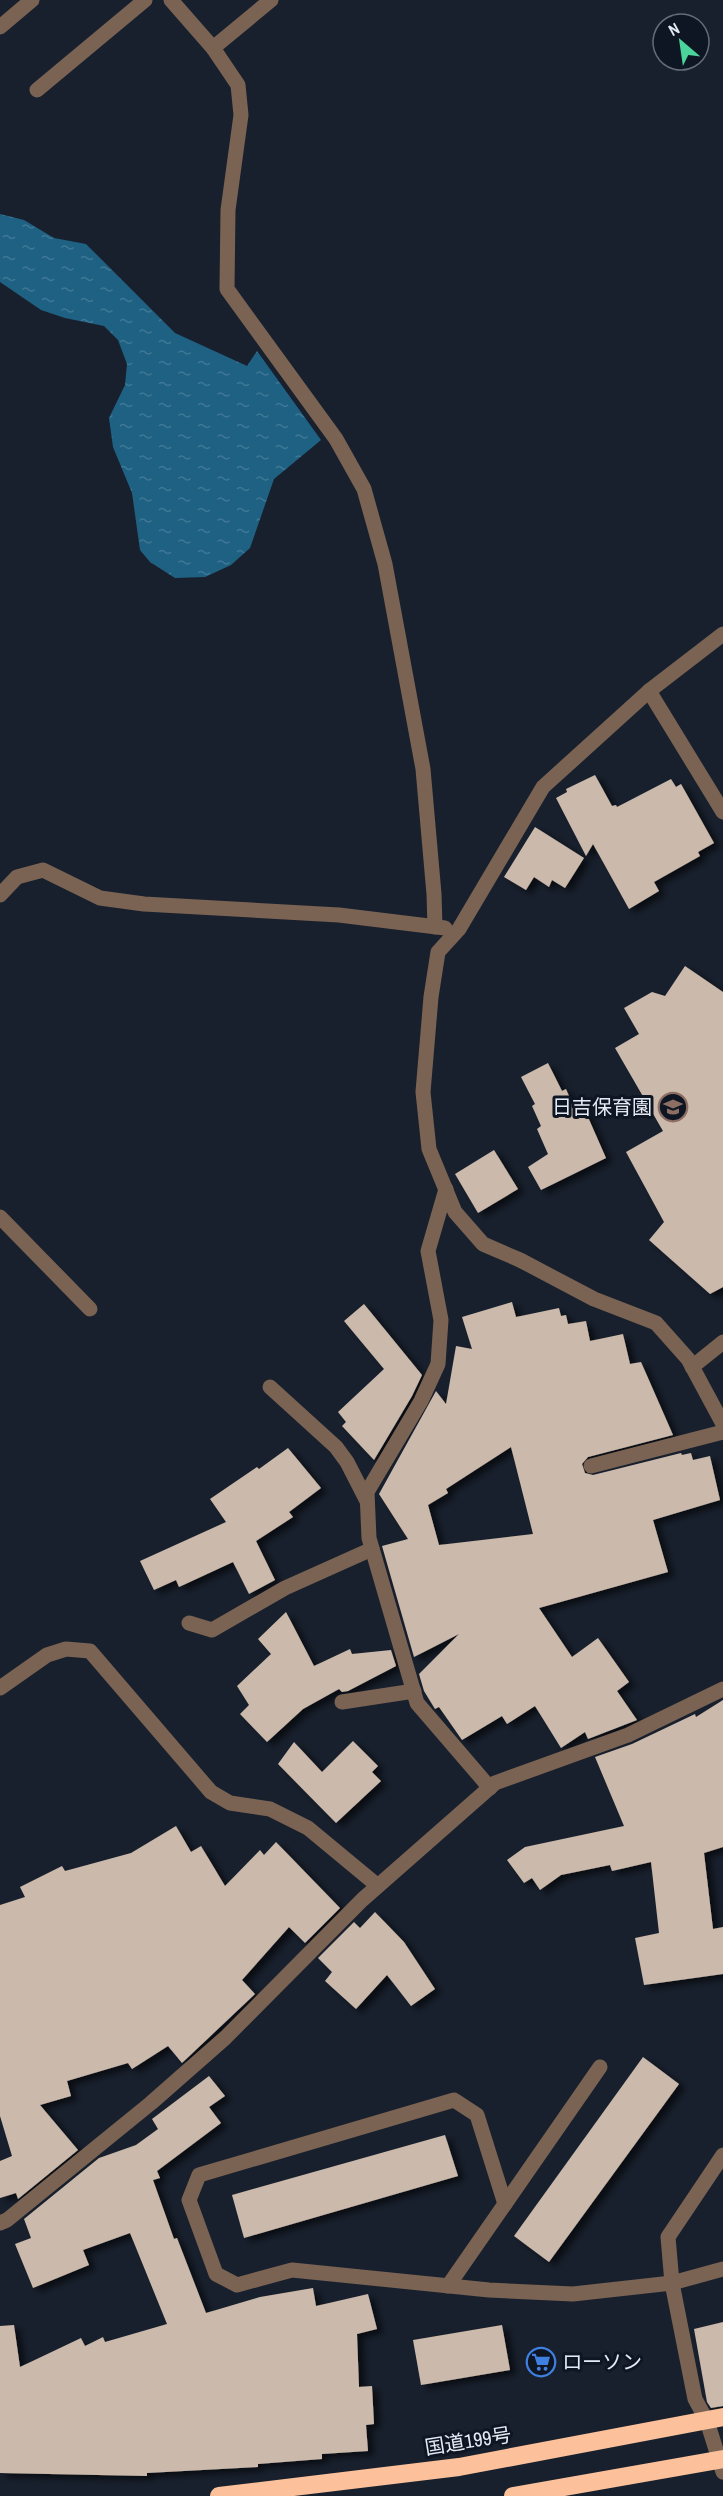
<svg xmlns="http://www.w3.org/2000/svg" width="723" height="2496" font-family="'Archivo Narrow','Noto Sans JP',sans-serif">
<defs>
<pattern id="water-ripples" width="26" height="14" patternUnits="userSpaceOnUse" patternTransform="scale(1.5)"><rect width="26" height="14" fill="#1f6183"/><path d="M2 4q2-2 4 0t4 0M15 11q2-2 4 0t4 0" fill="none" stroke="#3f7895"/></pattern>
<filter id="shadow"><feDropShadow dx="6" dy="4" stdDeviation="3" flood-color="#0009"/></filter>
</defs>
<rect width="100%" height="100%" fill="#18202d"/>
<!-- water -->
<path fill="url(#water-ripples)" d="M 0,214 L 24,220 L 54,238 L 86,244 L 175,333 L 247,366 L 257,351 L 321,440 L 274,479 L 250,548 L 231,565 L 205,577 L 175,578 L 150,562 L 140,550 L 132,493 L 113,447 L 109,418 L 125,385 L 127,364 L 118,340 L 104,326 L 65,318 L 41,310 L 0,282 Z"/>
<!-- building -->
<g fill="#cbbaac" fill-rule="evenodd" filter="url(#shadow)">
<path d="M 595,775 L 612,806 L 616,805 L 617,807 L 671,779 L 676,787 L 681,784 L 714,843 L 698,852 L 700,856 L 654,882 L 659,891 L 629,909 L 593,844 L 586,856 L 556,798 L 567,792 L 566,789 Z"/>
<path d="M 535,827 L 584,858 L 565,888 L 552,880 L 549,887 L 534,877 L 526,890 L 504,877 Z"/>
<path d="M 685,966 L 723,992 L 723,1287 L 710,1294 L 649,1240 L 664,1222 L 626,1152 L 663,1131 L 615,1048 L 639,1034 L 624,1008 L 652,992 L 665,996 Z"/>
<path d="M 548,1063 L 562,1091 L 566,1089 L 576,1112 L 584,1108 L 606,1158 L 541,1190 L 528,1167 L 548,1154 L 537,1129 L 541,1126 L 532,1106 L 535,1104 L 521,1077 Z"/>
<path d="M 494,1150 L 518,1189 L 478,1213 L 455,1174 Z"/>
<path d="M 512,1302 L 516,1317 L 559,1308 L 561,1316 L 566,1315 L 568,1324 L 586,1321 L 590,1341 L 623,1334 L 630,1364 L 641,1362 L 673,1435 L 588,1457 L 582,1464 L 585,1473 L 593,1475 L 681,1453 L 682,1455 L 691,1453 L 693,1460 L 710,1456 L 720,1500 L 653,1520 L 668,1572 L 539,1608 L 572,1657 L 598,1638 L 629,1682 L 617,1691 L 637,1720 L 588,1739 L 585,1732 L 561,1748 L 535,1706 L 507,1724 L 502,1716 L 462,1740 L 439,1707 L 435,1709 L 424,1691 L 419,1674 L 459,1634 L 414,1657 L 382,1546 L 408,1539 L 379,1494 L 436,1391 L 446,1404 L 456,1346 L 472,1349 L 462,1317 ZM 511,1447 L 533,1534 L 439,1545 L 428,1505 L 448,1493 L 446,1489 Z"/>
<path d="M 364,1304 L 422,1375 L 412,1396 L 374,1460 L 342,1426 L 346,1422 L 338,1412 L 384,1369 L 344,1321 Z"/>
<path d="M 288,1448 L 321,1488 L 289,1512 L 293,1517 L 256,1541 L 275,1580 L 249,1594 L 233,1562 L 179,1587 L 176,1580 L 154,1590 L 140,1561 L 226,1522 L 210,1499 L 257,1467 L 259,1469 Z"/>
<path d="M 286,1612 L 314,1666 L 350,1649 L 352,1654 L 391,1650 L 396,1666 L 348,1691 L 342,1692 L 339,1689 L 303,1709 L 267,1742 L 240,1714 L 249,1705 L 237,1686 L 271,1654 L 258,1639 Z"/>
<path d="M 723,1700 L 723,1847 L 704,1853 L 713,1929 L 723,1927 L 723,1974 L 644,1985 L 635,1938 L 659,1933 L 651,1862 L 612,1871 L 610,1865 L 561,1875 L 540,1890 L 532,1878 L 524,1883 L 507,1860 L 525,1847 L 624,1826 L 595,1757 L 632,1744 L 695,1714 L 696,1717 Z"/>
<path d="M 353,1741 L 378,1766 L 372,1772 L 381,1781 L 336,1823 L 278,1764 L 294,1742 L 322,1772 Z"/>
<path d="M 176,1826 L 191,1852 L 201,1846 L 225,1886 L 260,1850 L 264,1855 L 276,1842 L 340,1908 L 305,1943 L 289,1927 L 242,1980 L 255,1994 L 182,2063 L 168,2046 L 132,2069 L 128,2063 L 67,2081 L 71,2096 L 40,2105 L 78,2150 L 18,2199 L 16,2193 L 0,2198 L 0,2161 L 12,2156 L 0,2116 L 0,1905 L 25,1897 L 20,1887 L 62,1866 L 65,1871 L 131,1853 Z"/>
<path d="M 375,1912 L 404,1942 L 435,1989 L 411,2006 L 387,1975 L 356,2009 L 325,1981 L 332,1972 L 318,1958 L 354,1922 L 360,1928 Z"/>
<path d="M 643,2057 L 679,2084 L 549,2262 L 514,2236 Z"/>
<path d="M 209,2076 L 225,2096 L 209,2107 L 221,2123 L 157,2171 L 160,2178 L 153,2180 L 174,2239 L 177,2238 L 206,2313 L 260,2297 L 313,2288 L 316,2306 L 368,2294 L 377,2329 L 357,2334 L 359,2387 L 372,2386 L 374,2424 L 366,2425 L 368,2451 L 322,2454 L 322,2459 L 258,2464 L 258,2467 L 147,2473 L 147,2476 L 0,2473 L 0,2326 L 14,2325 L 20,2367 L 81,2338 L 85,2346 L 103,2337 L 105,2342 L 167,2324 L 130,2233 L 83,2250 L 89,2265 L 33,2288 L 15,2244 L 31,2238 L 24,2219 L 99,2158 L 136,2145 L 158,2129 L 152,2119 Z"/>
<path d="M 445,2135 L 458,2176 L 244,2238 L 232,2195 Z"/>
<path d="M 723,2322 L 723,2406 L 711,2408 L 707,2402 L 694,2329 Z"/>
<path d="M 502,2325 L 510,2370 L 421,2385 L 413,2340 Z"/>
</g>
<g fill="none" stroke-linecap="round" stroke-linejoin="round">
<!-- minor -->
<g stroke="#7a6353" stroke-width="15">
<path d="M 171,0 L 213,48 L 238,85 L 241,115 L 228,210 L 227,289 L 336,439 L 364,489 L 385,564 L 423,769 L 434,894 L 435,927"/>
<path d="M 0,27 L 32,0"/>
<path d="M 213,48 L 271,0"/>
<path d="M 37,90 L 145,0"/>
<path d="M 723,634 L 649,691 L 543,787 L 459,929 L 438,952 L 431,997 L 423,1092 L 429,1149 L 455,1212 L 483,1244 L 520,1260 L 594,1299 L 656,1323 L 688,1359 L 723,1424"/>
<path d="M 649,691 L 723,812"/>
<path d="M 0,895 L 17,877 L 43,870 L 100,898 L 144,904 L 339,915 L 445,928"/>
<path d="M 446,1189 L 428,1251 L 441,1320 L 438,1364 L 421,1401 L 367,1492 L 369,1538 L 417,1703 L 490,1788"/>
<path d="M 0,1217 L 90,1309"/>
<path d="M 692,1367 L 723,1342"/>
<path d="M 270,1387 L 336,1447 L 347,1462 L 367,1501"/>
<path d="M 591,1466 L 723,1432"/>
<path d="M 189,1623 L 212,1630 L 285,1588 L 372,1549"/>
<path d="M 0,1688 L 47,1655 L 66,1649 L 90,1651 L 211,1792 L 230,1803 L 270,1809 L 308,1828 L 378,1886"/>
<path d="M 342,1702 L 414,1691"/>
<path d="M 723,2155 L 668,2237 L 672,2283 L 695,2399 L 707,2421 L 723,2472"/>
<path d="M 505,2204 L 477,2115 L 454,2100 L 199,2175 L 189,2200 L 216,2274 L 237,2285 L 292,2270 L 489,2290 L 573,2294 L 672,2283 L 723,2269"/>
<path d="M 0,2223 L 7,2220 L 151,2103 L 225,2038 L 362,1900 L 495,1783 L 628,1735 L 723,1689"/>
<path d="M 448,2286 L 600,2067"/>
</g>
<!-- highway -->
<g stroke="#fcc19a" stroke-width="18">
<path d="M 219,2496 L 459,2467 L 723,2417"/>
<path d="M 513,2496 L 723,2459"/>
</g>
</g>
<!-- icons -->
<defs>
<g id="school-ring" transform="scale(1.5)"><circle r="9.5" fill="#0f1623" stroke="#8d6e63" stroke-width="1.5"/><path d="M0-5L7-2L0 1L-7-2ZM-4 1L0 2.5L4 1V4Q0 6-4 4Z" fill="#8d6e63"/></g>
<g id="supermarket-ring" transform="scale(1.5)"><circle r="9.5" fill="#0f1623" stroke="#3f7fe0" stroke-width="1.5"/><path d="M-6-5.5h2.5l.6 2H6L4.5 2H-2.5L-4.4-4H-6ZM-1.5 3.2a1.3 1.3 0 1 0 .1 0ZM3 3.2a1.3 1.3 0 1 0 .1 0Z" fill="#3f7fe0"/></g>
</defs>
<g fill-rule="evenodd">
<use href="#school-ring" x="673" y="1107"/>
<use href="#supermarket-ring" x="541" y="2362"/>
</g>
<g text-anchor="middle" stroke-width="6" stroke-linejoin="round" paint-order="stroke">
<!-- poi labels -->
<g font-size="20" fill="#e5ebf4" stroke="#0f1623" text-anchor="end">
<text x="652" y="1114">日吉保育園</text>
<text x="562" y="2369" text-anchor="start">ローソン</text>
</g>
<!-- street labels -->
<g font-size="20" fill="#e5ebf4" stroke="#0f1623">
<text transform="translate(468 2441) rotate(-9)" y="7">国道199号</text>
</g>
</g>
<!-- north arrow -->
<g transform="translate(681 42) rotate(331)"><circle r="28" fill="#0f1623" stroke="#656b77" stroke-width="1.5"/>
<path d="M0-4.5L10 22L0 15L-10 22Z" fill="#4ad49c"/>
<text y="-9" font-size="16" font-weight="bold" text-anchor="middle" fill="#e5ebf4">N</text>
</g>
</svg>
